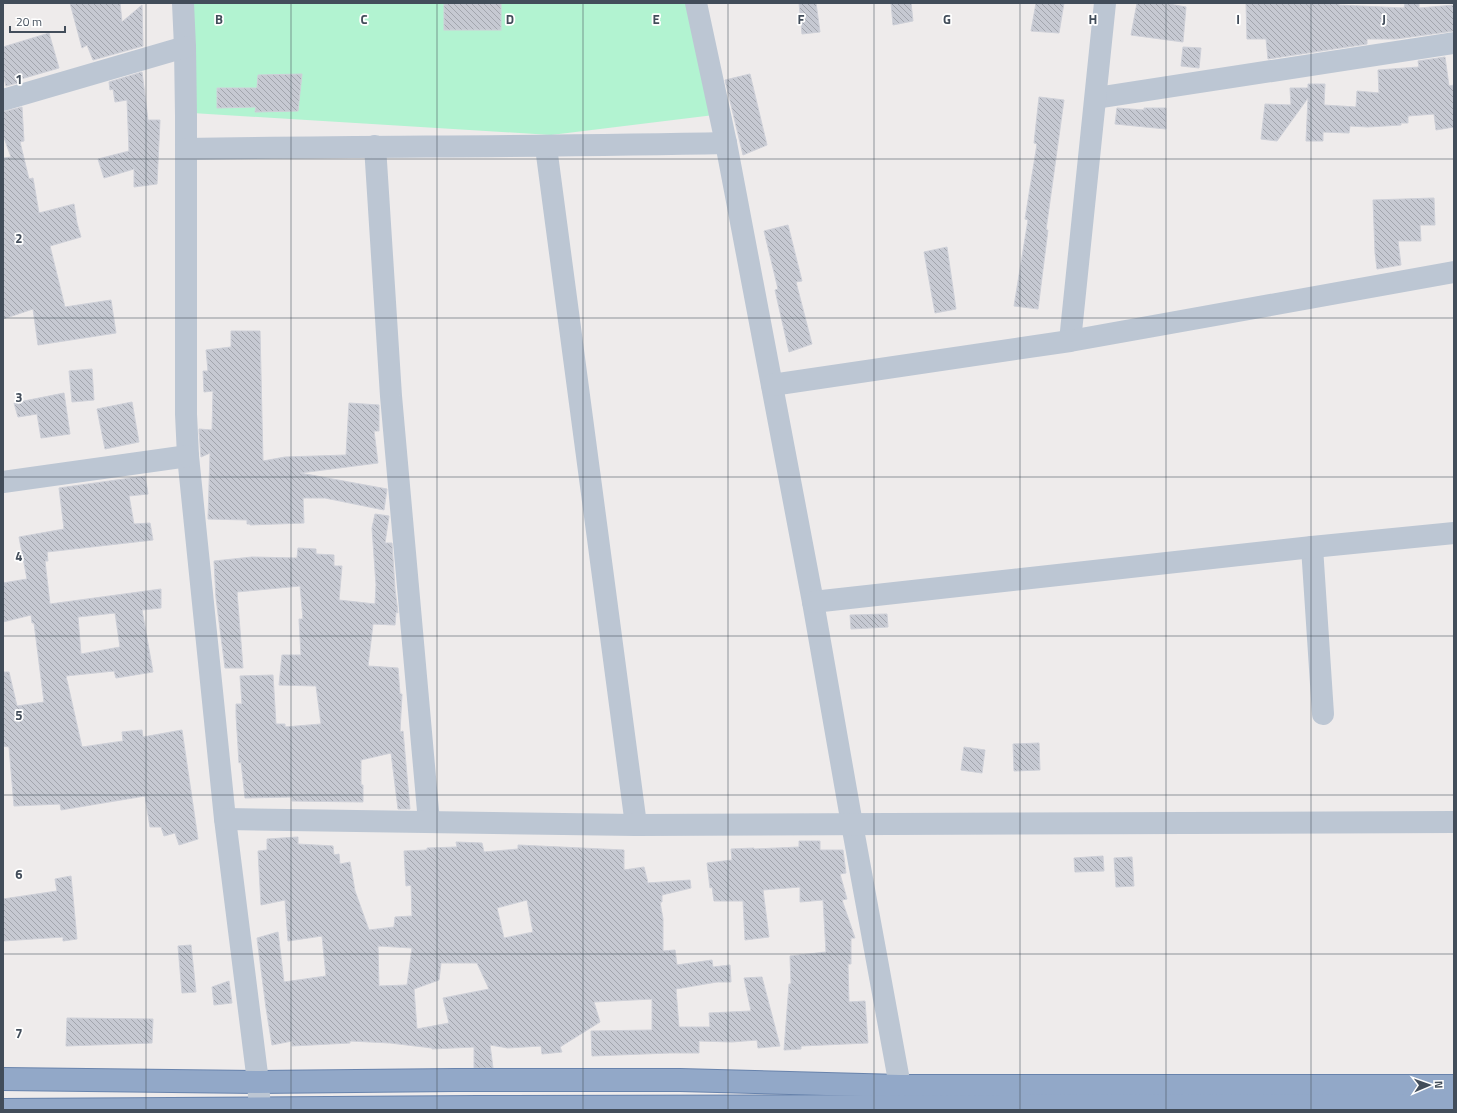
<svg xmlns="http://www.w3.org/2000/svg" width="1457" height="1113" font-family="'Titillium Web',sans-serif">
<defs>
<pattern id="building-back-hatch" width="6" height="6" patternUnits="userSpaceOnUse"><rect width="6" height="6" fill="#c6c9d2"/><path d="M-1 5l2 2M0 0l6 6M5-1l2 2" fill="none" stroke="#a2a5ad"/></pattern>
</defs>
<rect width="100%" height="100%" fill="#eeebeb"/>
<!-- grass -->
<path fill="#b2f3d1" d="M 192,3 L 686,3 L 714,115 L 551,135 L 192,113 Z"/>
<!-- building -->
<g fill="url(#building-back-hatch)" stroke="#ced0d8" fill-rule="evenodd">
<path d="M 70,3 L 120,3 L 122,22 L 142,5 L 143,46 L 93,60 L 87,45 L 82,48 Z"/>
<rect x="444" y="3" width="57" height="27"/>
<path d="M 799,3 L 816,3 L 820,32 L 802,34 Z"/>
<path d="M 891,3 L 911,3 L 913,21 L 893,25 Z"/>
<path d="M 1036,3 L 1064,3 L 1059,33 L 1031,31 Z"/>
<path d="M 1137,3 L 1164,3 L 1186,7 L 1183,42 L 1131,35 Z"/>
<path d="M 1246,3 L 1339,3 L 1339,5 L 1404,8 L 1405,3 L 1419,3 L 1419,8 L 1454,5 L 1454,31 L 1396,39 L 1367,39 L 1367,44 L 1268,59 L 1266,39 L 1247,39 Z"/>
<path d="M 49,33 L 59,68 L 21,79 L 21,82 L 6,86 L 3,74 L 3,47 Z"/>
<path d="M 1183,47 L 1201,48 L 1199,68 L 1181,66 Z"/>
<path d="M 1445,57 L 1449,86 L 1454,85 L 1454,127 L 1436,130 L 1434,114 L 1408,116 L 1408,123 L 1401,123 L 1401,125 L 1368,127 L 1350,126 L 1349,133 L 1323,132 L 1323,141 L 1306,141 L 1308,98 L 1277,141 L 1261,139 L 1265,104 L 1291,105 L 1290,88 L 1308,88 L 1308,84 L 1325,84 L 1324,105 L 1356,107 L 1357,91 L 1379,93 L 1378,70 L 1419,67 L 1418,61 Z"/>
<path d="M 142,72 L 148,120 L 160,120 L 157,184 L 134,187 L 134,169 L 104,178 L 98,159 L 129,151 L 127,100 L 115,102 L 113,89 L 110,90 L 109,82 Z"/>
<path d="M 302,74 L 298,111 L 255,112 L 256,107 L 217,108 L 217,88 L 257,88 L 258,75 Z"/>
<path d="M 750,74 L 767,145 L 743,155 L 725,80 Z"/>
<path d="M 1039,97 L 1064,100 L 1046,230 L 1048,230 L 1038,309 L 1014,306 L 1028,220 L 1025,219 L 1037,144 L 1034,143 Z"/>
<path d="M 22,107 L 24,141 L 20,142 L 29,179 L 33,178 L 39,213 L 74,204 L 77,223 L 81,237 L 50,246 L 65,307 L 111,300 L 116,333 L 38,345 L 33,309 L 3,319 L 3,158 L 11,157 L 3,135 L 3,112 Z"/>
<path d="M 1117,108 L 1144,110 L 1144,108 L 1166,108 L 1166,129 L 1115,124 Z"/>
<path d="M 1434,198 L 1435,225 L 1420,225 L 1421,241 L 1398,241 L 1401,265 L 1377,269 L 1375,253 L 1373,200 Z"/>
<path d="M 788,225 L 802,281 L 796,282 L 812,344 L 789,352 L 775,290 L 778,289 L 764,231 Z"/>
<path d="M 947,247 L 956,309 L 935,313 L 924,252 Z"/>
<path d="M 231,331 L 260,331 L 263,461 L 285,457 L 346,455 L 349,403 L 379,405 L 379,431 L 374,431 L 378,463 L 300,473 L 387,489 L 384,510 L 325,498 L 303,498 L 304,523 L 250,525 L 250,524 L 247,524 L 247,520 L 208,519 L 210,453 L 201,457 L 199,431 L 199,429 L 212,430 L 213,391 L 204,392 L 203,371 L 208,371 L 206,350 L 231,347 Z"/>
<path d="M 92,369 L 94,400 L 72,402 L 69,371 Z"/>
<path d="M 64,393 L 70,434 L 41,438 L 37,414 L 18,417 L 14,403 Z"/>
<path d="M 132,402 L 139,442 L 105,449 L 97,409 Z"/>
<path d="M 145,476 L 148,494 L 129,496 L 134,524 L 150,523 L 153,540 L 47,552 L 48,561 L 45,561 L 50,604 L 161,589 L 161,608 L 142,610 L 153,672 L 116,678 L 114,671 L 66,676 L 82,747 L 123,741 L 122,732 L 142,730 L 143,737 L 182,730 L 198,839 L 179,845 L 175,833 L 164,836 L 161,827 L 150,827 L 145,796 L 61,810 L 60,804 L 14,806 L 9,747 L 3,746 L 3,672 L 9,672 L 17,706 L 44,702 L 34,623 L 32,623 L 31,615 L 3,622 L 3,583 L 27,579 L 19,537 L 64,529 L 59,488 ZM 115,613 L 120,647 L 81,654 L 78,617 Z"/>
<path d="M 375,514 L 389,516 L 385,543 L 392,543 L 395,589 L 398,613 L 396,612 L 395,625 L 373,624 L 368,666 L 398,668 L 400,694 L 402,694 L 400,732 L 403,731 L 410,809 L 398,809 L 391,753 L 361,760 L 361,785 L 363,785 L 363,802 L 292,801 L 292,797 L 245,798 L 241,762 L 239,763 L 236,715 L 236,704 L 242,704 L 240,676 L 273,675 L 276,724 L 285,724 L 285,727 L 321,724 L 316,686 L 279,685 L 282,655 L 301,655 L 299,619 L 303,619 L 300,586 L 237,592 L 243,668 L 225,668 L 216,598 L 214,561 L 252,557 L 297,558 L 298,548 L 316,549 L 316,554 L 334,555 L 334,566 L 342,566 L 339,600 L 375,604 L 376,585 L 372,528 Z"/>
<path d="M 887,614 L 888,627 L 851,629 L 850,615 Z"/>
<path d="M 1039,743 L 1040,770 L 1014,771 L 1013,744 Z"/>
<path d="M 964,747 L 985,750 L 982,773 L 961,770 Z"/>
<path d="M 298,837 L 298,844 L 333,846 L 334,855 L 339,854 L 340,864 L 350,862 L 355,891 L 369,930 L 394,927 L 395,917 L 412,916 L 411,885 L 406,886 L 404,851 L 427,850 L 427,848 L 457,847 L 456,842 L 482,843 L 484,852 L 518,849 L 518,845 L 624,850 L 624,870 L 644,867 L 648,883 L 690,880 L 691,888 L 662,895 L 662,902 L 660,902 L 663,919 L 663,951 L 675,950 L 677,965 L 712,960 L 713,967 L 730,965 L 731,982 L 717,982 L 676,989 L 679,1027 L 710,1027 L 709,1013 L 751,1011 L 744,978 L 762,977 L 780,1046 L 758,1048 L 757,1040 L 732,1042 L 699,1041 L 699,1053 L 670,1053 L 592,1056 L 591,1031 L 652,1030 L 652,999 L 594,1002 L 600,1022 L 560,1047 L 562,1052 L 542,1054 L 541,1046 L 508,1048 L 490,1045 L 493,1068 L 474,1068 L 474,1047 L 432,1049 L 432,1048 L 390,1043 L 350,1041 L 350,1043 L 292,1046 L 292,1041 L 272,1045 L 266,1008 L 257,938 L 278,932 L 284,982 L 326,976 L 322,936 L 288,941 L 285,900 L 261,905 L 258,851 L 267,850 L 267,839 ZM 527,900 L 533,932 L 504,938 L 497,908 ZM 378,946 L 412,948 L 407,985 L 379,986 ZM 441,963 L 477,963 L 489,989 L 443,998 L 449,1023 L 417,1029 L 414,989 L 439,980 Z"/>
<path d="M 799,841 L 820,841 L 820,850 L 843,850 L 846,873 L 840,874 L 847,899 L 842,900 L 855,938 L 851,938 L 851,964 L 848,964 L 849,1002 L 865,1001 L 868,1043 L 801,1046 L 801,1049 L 784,1050 L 789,984 L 791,984 L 790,956 L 826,952 L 823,900 L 800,902 L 800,887 L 763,890 L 769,937 L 745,940 L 743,901 L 714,901 L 712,887 L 710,888 L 707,863 L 732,860 L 731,849 L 754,848 L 754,849 L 799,847 Z"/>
<path d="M 1103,856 L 1104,871 L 1075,872 L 1074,858 Z"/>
<path d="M 1132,857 L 1134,886 L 1116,887 L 1114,858 Z"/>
<path d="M 71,876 L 77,939 L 63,941 L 63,937 L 3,941 L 3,899 L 57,891 L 55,879 Z"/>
<path d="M 191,945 L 196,992 L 182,993 L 178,946 Z"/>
<path d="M 229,981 L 232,1003 L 214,1005 L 212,987 Z"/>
<path d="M 67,1018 L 153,1019 L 152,1043 L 66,1046 Z"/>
</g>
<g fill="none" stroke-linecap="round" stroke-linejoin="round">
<!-- trunk casing -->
<g stroke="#6883ac" stroke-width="24">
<g id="trunk">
<path d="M 3,1079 L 258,1082 L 455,1080 L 680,1080 L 900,1086 L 1454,1086"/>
<path d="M 3,1110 L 478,1107 L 1454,1105"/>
</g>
</g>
<!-- minor -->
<g stroke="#bcc6d3" stroke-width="22">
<path d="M 183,3 L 185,47 L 186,116 L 186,414 L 188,456 L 225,819 L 258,1082 L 260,1110"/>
<path d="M 696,3 L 726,143 L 813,602 L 852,824 L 900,1086"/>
<path d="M 1096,98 L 1454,43"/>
<path d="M 3,100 L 185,47"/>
<path d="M 375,146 L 391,396 L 429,822"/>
<path d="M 546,147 L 636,825"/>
<path d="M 186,149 C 366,146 546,147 726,143"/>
<path d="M 1070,341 L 1105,3"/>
<path d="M 772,385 L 1070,341 L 1454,272"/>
<path d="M 3,482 L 188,456"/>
<path d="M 1312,547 L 1323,714"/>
<path d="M 813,602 L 1312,547 L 1454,533"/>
<path d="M 225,819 L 636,825 L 1454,822"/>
</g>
<!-- trunk -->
<use href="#trunk" stroke="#92a8c8" stroke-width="22"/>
</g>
<!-- grid -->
<path fill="none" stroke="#424d5a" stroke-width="1" stroke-opacity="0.55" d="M 146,3 L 146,1110M 291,3 L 291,1110M 437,3 L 437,1110M 583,3 L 583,1110M 728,3 L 728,1110M 874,3 L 874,1110M 1020,3 L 1020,1110M 1166,3 L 1166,1110M 1311,3 L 1311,1110M 3,159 L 1454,159M 3,318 L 1454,318M 3,477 L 1454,477M 3,636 L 1454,636M 3,795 L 1454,795M 3,954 L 1454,954"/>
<g font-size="13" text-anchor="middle" font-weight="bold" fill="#424d5a" stroke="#fff" stroke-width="3.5" stroke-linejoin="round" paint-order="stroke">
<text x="219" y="24">B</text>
<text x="364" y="24">C</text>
<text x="510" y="24">D</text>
<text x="656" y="24">E</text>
<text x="801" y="24">F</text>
<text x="947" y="24">G</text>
<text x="1093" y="24">H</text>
<text x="1238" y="24">I</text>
<text x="1384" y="24">J</text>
<text x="19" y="84">1</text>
<text x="19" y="243">2</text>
<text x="19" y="402">3</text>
<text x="19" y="561">4</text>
<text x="19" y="720">5</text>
<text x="19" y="879">6</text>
<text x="19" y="1038">7</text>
</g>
<!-- border -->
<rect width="1457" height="1113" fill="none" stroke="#424d5a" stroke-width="8"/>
<!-- north arrow -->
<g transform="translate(1429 1085) rotate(88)" stroke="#ffffff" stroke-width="3" paint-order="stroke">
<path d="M0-3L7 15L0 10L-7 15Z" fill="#424d5a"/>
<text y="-6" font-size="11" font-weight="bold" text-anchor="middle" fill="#424d5a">N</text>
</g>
<!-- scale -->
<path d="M10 26v6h55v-6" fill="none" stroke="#424d5a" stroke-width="2"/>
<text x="16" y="26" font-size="12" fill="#424d5a" stroke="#ffffff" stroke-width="3" paint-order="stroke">20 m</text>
</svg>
